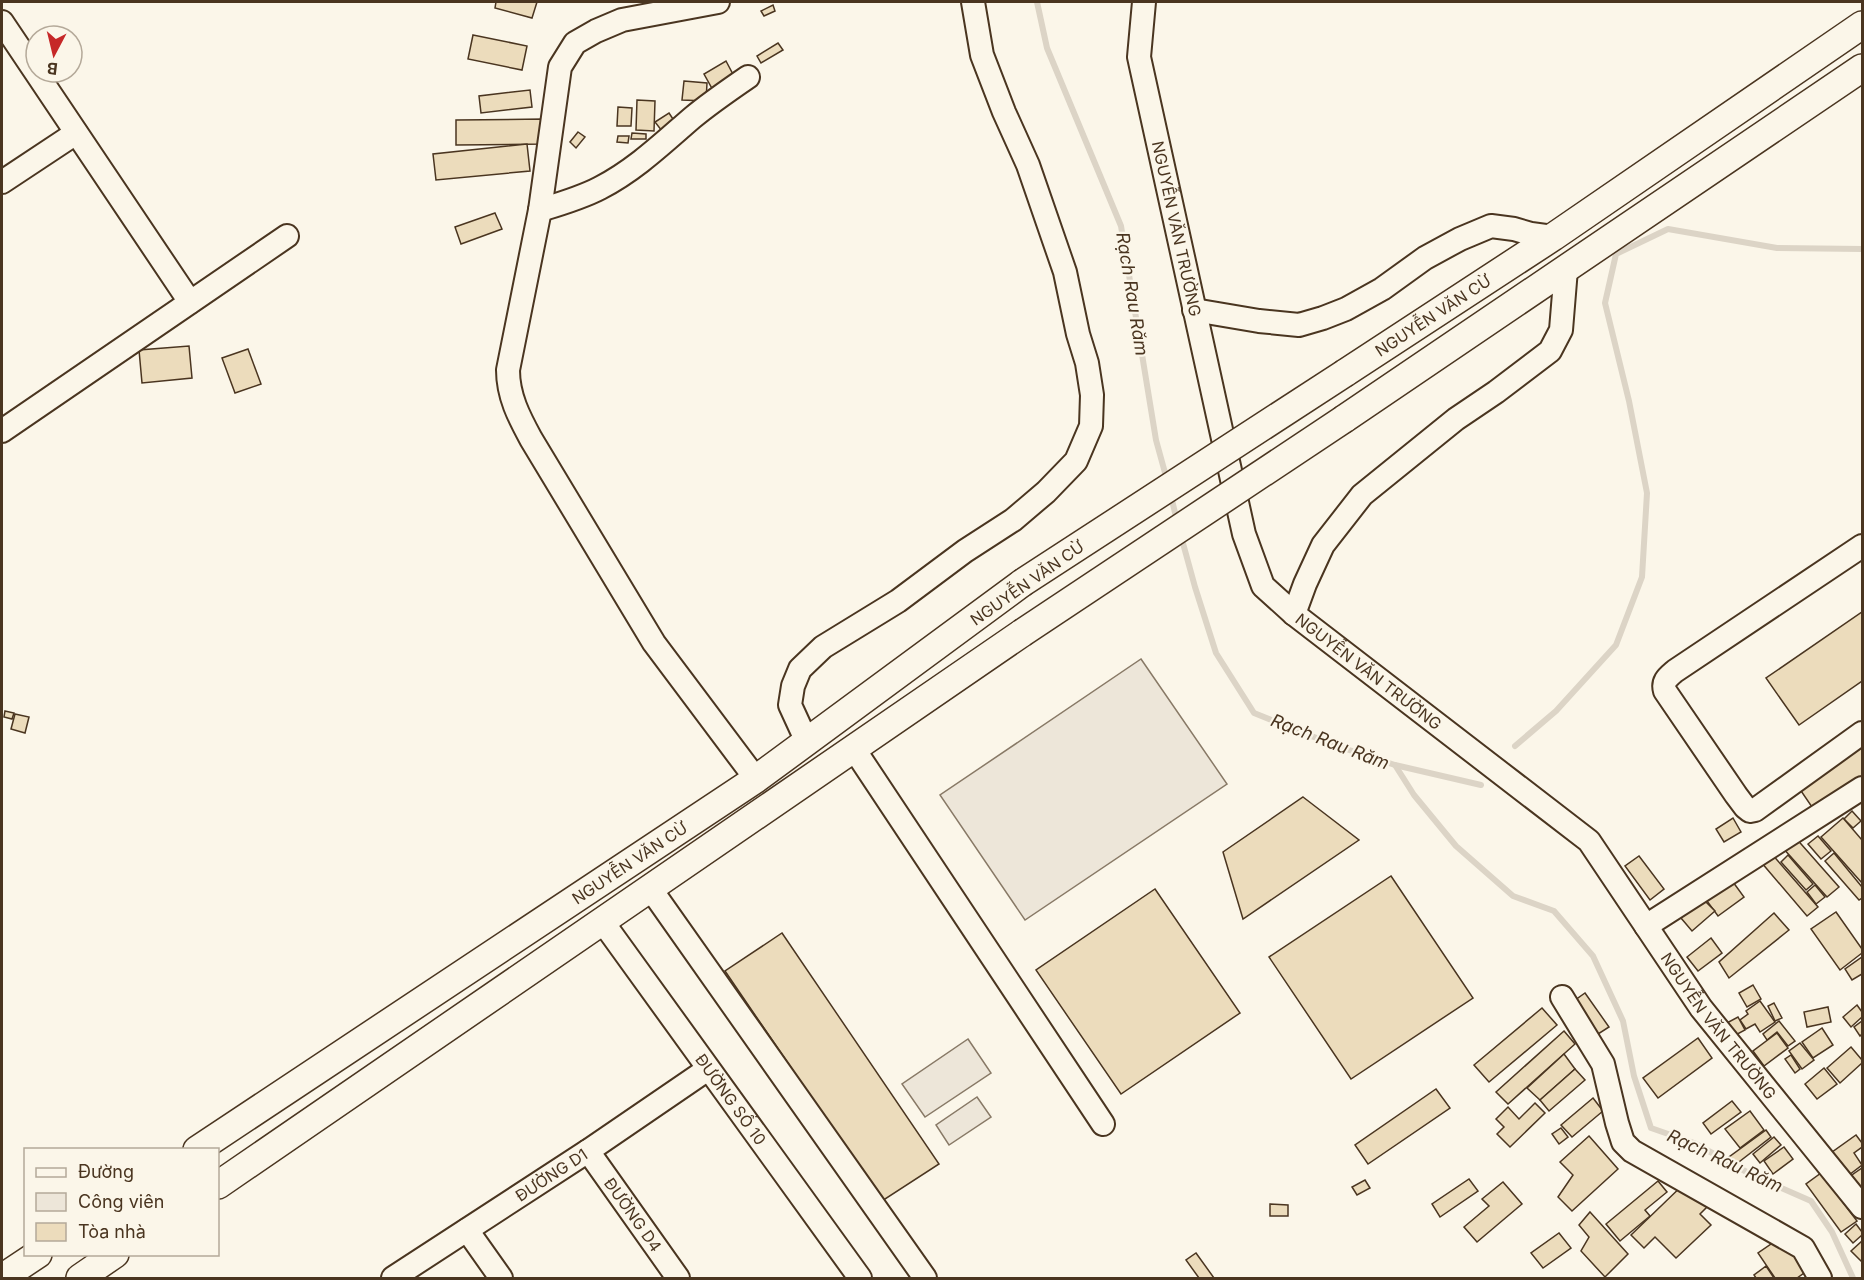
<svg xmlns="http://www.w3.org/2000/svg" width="1864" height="1280" font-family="Inter,sans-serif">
<rect width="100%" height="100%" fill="#fbf6e9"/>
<!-- green -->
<g fill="#ede6d9" stroke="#887966" stroke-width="1.5">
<path d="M 1141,659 L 1227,784 L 1025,920 L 940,795 Z"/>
<path d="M 968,1039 L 991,1073 L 925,1117 L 902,1084 Z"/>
<path d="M 977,1097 L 991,1117 L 949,1145 L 936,1125 Z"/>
</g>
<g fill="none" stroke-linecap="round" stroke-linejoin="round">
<!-- stream -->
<g stroke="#dcd4c6" stroke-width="6">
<path d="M 1037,2 L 1047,48 L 1121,226 L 1156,440 L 1167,480"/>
<path d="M 1171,496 L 1177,521"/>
<path d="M 1181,536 L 1195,587 L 1216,653 L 1254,713 L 1334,745 L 1395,765 L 1414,795 L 1456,846 L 1513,896 L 1554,911 L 1593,956 L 1623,1021 L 1634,1076 L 1651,1128 L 1694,1143 L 1754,1176 L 1811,1201 L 1832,1232 L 1853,1278"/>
<path d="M 1515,746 L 1556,711 L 1616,645 L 1642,577 L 1647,493 L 1629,401 L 1605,303 L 1616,254 L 1668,229 L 1777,248 L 1862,249"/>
<path d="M 1395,765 L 1481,785"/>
</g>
</g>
<!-- building -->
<g fill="#ecdcbc" stroke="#4a3520" stroke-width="1.5">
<path d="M 496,2 L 537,2 L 532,18 L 495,8 Z"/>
<path d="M 773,5 L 775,11 L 764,16 L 761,11 Z"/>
<path d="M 473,35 L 527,46 L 522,70 L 468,59 Z"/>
<path d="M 778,43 L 783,50 L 761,63 L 757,56 Z"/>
<path d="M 726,61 L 736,80 L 714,92 L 704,74 Z"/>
<path d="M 684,81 L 707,83 L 706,101 L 682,100 Z"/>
<path d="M 530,90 L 532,107 L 481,113 L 479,96 Z"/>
<path d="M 637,100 L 655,101 L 654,131 L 636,130 Z"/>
<path d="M 618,107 L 632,108 L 631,126 L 617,126 Z"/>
<path d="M 669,113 L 675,122 L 662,131 L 655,122 Z"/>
<path d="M 543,119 L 544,144 L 456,145 L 456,120 Z"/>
<path d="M 578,132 L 585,137 L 576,148 L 570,142 Z"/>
<path d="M 632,133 L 646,134 L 646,139 L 631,139 Z"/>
<path d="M 618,136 L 629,136 L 628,143 L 617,142 Z"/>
<path d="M 527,144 L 530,171 L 436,180 L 433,154 Z"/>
<path d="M 495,213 L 502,229 L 461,244 L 455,227 Z"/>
<path d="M 189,346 L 192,378 L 142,383 L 139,350 Z"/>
<path d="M 248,349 L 261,384 L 235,393 L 222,358 Z"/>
<path d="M 1862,612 L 1862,681 L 1799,725 L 1766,678 Z"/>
<path d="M 5,711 L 14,713 L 12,719 L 4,717 Z"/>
<path d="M 15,714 L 29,717 L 25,733 L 11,729 Z"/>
<path d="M 1862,743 L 1862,779 L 1814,810 L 1797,785 Z"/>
<path d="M 1303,797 L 1359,840 L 1243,919 L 1223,852 Z"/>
<path d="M 1852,811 L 1861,821 L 1853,828 L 1844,819 Z"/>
<path d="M 1733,818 L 1741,832 L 1724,842 L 1716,829 Z"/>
<path d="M 1843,818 L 1862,840 L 1862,883 L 1821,837 Z"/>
<path d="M 1794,836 L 1839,887 L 1827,897 L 1782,847 Z"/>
<path d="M 1818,836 L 1831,851 L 1821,859 L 1808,844 Z"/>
<path d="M 1771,853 L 1818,907 L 1807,916 L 1761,862 Z"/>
<path d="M 1834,853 L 1862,887 L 1862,898 L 1859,900 L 1825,861 Z"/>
<path d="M 1788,855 L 1813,884 L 1806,890 L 1781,862 Z"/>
<path d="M 1639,856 L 1664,889 L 1650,900 L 1625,866 Z"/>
<path d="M 1391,876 L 1473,998 L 1351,1079 L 1269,957 Z"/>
<path d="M 1733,882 L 1744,897 L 1718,916 L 1707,901 Z"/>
<path d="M 1815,885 L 1825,897 L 1816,904 L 1807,892 Z"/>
<path d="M 1155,889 L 1240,1013 L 1121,1094 L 1036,970 Z"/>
<path d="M 1703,899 L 1715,911 L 1692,931 L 1681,918 Z"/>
<path d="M 1836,912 L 1862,949 L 1862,953 L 1840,970 L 1811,929 Z"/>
<path d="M 1774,913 L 1789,930 L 1729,978 L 1719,962 Z"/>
<path d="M 782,933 L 939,1164 L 882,1201 L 725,971 Z"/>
<path d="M 1711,938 L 1722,953 L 1698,971 L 1687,957 Z"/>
<path d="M 1862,957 L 1862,974 L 1852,980 L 1845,969 Z"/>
<path d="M 1753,985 L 1761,999 L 1747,1007 L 1739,993 Z"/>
<path d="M 1585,993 L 1609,1027 L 1595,1036 L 1571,1003 Z"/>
<path d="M 1760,1001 L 1775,1022 L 1760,1032 L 1755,1024 L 1746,1029 L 1740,1020 L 1748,1014 L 1746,1011 Z"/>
<path d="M 1774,1003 L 1782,1018 L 1775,1021 L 1768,1006 Z"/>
<path d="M 1857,1005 L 1862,1012 L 1862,1017 L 1851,1027 L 1843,1017 Z"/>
<path d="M 1828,1007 L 1831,1022 L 1807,1027 L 1804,1012 Z"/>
<path d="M 1542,1008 L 1557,1025 L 1489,1082 L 1474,1065 Z"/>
<path d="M 1738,1017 L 1745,1030 L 1730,1038 L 1723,1025 Z"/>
<path d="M 1779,1021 L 1795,1041 L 1788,1046 L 1777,1032 L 1767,1040 L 1763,1034 Z"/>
<path d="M 1862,1021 L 1862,1034 L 1860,1036 L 1854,1027 Z"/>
<path d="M 1822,1028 L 1833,1045 L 1813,1058 L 1802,1042 Z"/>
<path d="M 1564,1031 L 1575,1044 L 1508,1104 L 1496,1092 Z"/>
<path d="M 1777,1033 L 1788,1048 L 1764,1066 L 1753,1051 Z"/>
<path d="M 1698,1038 L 1712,1058 L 1658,1098 L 1643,1078 Z"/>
<path d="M 1800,1043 L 1814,1060 L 1802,1069 L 1789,1051 Z"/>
<path d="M 1851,1047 L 1862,1060 L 1862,1063 L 1840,1083 L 1827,1068 Z"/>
<path d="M 1564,1054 L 1575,1069 L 1540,1100 L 1527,1088 Z"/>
<path d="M 1791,1055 L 1800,1069 L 1795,1073 L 1785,1059 Z"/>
<path d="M 1824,1068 L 1837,1084 L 1817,1099 L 1805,1084 Z"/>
<path d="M 1575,1069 L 1585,1080 L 1549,1111 L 1540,1100 Z"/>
<path d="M 1436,1089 L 1450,1108 L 1368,1164 L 1355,1145 Z"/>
<path d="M 1593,1098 L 1603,1111 L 1572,1137 L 1561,1125 Z"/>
<path d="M 1732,1101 L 1741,1112 L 1711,1134 L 1703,1123 Z"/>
<path d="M 1535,1103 L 1545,1113 L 1510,1147 L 1497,1134 L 1504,1127 L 1496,1119 L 1508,1107 L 1519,1119 Z"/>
<path d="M 1750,1111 L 1764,1130 L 1740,1148 L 1725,1129 Z"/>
<path d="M 1561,1128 L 1568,1137 L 1559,1144 L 1552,1134 Z"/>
<path d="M 1766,1130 L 1771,1137 L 1735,1165 L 1729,1157 Z"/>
<path d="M 1856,1135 L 1862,1143 L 1862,1147 L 1854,1153 L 1862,1165 L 1845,1178 L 1828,1155 Z"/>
<path d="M 1589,1136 L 1618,1169 L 1572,1211 L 1558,1197 L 1573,1175 L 1560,1162 Z"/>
<path d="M 1774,1137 L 1781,1145 L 1760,1163 L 1753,1154 Z"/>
<path d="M 1784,1147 L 1793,1159 L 1773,1174 L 1764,1161 Z"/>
<path d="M 1862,1168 L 1862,1197 L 1849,1177 Z"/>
<path d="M 1821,1173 L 1857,1221 L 1841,1232 L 1806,1184 Z"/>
<path d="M 1690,1178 L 1713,1201 L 1700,1214 L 1711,1225 L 1676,1258 L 1655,1237 L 1644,1248 L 1631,1235 Z"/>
<path d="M 1469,1179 L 1478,1191 L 1440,1217 L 1432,1204 Z"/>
<path d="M 1365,1180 L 1370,1188 L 1357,1195 L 1352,1187 Z"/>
<path d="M 1658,1181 L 1667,1192 L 1645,1210 L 1650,1216 L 1620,1241 L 1606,1224 Z"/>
<path d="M 1503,1182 L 1522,1204 L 1477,1242 L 1464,1227 L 1489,1206 L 1482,1199 Z"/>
<path d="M 1270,1204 L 1288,1205 L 1288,1216 L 1270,1216 Z"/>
<path d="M 1590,1212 L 1628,1254 L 1605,1277 L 1581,1251 L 1589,1237 L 1579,1225 Z"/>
<path d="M 1856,1224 L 1862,1232 L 1862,1235 L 1853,1243 L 1845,1234 Z"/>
<path d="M 1790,1231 L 1814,1266 L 1797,1278 L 1775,1278 L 1758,1253 Z"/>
<path d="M 1559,1233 L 1571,1248 L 1543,1268 L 1531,1253 Z"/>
<path d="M 1862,1241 L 1862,1262 L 1851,1251 Z"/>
<path d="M 1196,1253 L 1214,1278 L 1199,1278 L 1186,1260 Z"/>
<path d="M 1766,1266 L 1774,1278 L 1756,1278 L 1754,1275 Z"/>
</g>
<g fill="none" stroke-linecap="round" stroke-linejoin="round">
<!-- minor casing -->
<g stroke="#4a3520" stroke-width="26">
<g id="minor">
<path d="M 718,2 L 622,20 L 596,31 L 575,43 L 560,67 L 540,210 L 508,370 C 508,396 519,417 531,439 L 654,643 L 756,779"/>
<path id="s1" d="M 1144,2 L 1139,57 L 1244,534 L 1263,586 L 1294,614 L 1589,841 L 1701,1008 L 1862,1207"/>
<path d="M 2,22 L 190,302"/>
<path d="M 2,182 L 76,133"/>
<path d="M 540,210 C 560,204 581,198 600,188 C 635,170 663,143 692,118 C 710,103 729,90 748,77"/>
<path d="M 1194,310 L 1259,321 L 1299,325 L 1323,318 L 1346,309 L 1382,289 L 1425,258 L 1460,239 L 1491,226 L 1514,229 L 1531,234 L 1553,237"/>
<path d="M 2,431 L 287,236"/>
<path d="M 1862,546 L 1675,671 C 1668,677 1662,681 1665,691 L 1736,795 L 1745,807 L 1750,811 L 1755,810 L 1862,733"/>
<path d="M 1294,614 L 1305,584 L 1323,545 L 1362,495 L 1456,419 L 1496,392 L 1550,351 L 1561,330 L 1566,269"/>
<path d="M 807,742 L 790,705 L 793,686 L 800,669 L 823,647 L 898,601 L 965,551 L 1013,520 L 1046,492 L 1076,461 L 1091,426 L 1092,395 L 1087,363 L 1078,334 L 1065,272 L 1028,165 L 1004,112 L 982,55 L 973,2"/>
<path d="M 854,749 L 1103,1124"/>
<path d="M 650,888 L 925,1278"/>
<path id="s2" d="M 602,921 L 860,1278"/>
<path d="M 1646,926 L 1862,788"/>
<path d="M 1562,997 L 1603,1064 L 1617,1123 L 1623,1142 L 1632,1151 L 1803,1248 L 1820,1278"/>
<path id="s3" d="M 588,1151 L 678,1278"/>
<path d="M 467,1230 L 501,1278"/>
<path id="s4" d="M 393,1278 L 588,1151 L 708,1069"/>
</g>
</g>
<!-- major casing -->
<g stroke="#4a3520" stroke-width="30">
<g id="major">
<path id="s5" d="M 1345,373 L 1553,237 L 1862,25"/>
<path d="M 1344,419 L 1862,68"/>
<path id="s6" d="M 197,1150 L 756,779 L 1022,583"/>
<path d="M 218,1185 L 1022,633"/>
<path d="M 2,1278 L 38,1254"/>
<path d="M 80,1278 L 115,1254"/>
</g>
</g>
<!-- minor -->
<use href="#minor" stroke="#fbf6e9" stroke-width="22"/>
<!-- major -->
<use href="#major" stroke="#fbf6e9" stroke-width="27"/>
<!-- major-bridge casing -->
<g stroke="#4a3520" stroke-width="30" stroke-linecap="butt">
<g id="major-bridge">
<path d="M 1022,583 L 1345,373"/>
<path d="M 1022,633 L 1344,419"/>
</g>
</g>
<!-- major-bridge -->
<use href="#major-bridge" stroke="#fbf6e9" stroke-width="27"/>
</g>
<g text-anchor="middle" stroke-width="4.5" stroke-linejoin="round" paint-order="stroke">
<!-- street labels -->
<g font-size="16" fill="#4a3520" stroke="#fbf6e9">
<text dy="6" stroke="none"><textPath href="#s1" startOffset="231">NGUYỄN VĂN TRƯỜNG</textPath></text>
<text dy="6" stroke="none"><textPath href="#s5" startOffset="105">NGUYỄN VĂN CỪ</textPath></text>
<text transform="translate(1027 583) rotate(-35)" y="6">NGUYỄN VĂN CỪ</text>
<text dy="6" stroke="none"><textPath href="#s1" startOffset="735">NGUYỄN VĂN TRƯỜNG</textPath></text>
<text dy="6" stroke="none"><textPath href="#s6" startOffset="519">NGUYỄN VĂN CỪ</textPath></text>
<text dy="6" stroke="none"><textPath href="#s1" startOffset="1239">NGUYỄN VĂN TRƯỜNG</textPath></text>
<text dy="6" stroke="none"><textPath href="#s2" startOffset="220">ĐƯỜNG SỐ 10</textPath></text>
<text dy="6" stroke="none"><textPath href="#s4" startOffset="189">ĐƯỜNG D1</textPath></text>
<text dy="6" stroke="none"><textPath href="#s3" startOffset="78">ĐƯỜNG D4</textPath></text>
</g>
<!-- water labels -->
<g font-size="18" font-style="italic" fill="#4a3520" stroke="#fbf6e9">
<text transform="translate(1132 294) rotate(81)" y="6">Rạch Rau Răm</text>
<text transform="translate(1330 742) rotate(21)" y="6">Rạch Rau Răm</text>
<text transform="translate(1725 1161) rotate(25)" y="6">Rạch Rau Răm</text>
</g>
</g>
<!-- border -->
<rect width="1864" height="1280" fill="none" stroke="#4a3520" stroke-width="6"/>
<!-- legend -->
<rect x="24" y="1148" width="195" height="108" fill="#fbf6e9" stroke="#b4a999" stroke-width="1.5"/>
<rect x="36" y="1168" width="30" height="9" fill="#fbf6e9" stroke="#b4a999" stroke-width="1.5"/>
<text x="78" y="1178" font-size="18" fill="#4a3520">Đường</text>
<rect x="36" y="1193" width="30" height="18" fill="#ede6d9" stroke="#b4a999" stroke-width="1.5"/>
<text x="78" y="1208" font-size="18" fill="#4a3520">Công viên</text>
<rect x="36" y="1223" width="30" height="18" fill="#ecdcbc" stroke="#b4a999" stroke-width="1.5"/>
<text x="78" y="1238" font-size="18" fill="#4a3520">Tòa nhà</text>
<!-- north arrow -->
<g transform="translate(54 54) rotate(187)"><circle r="28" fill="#fbf6e9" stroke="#b4a999" stroke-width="1.5"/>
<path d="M0-4.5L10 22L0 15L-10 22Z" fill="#c62828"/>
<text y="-9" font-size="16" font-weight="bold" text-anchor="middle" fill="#4a3520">B</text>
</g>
</svg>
